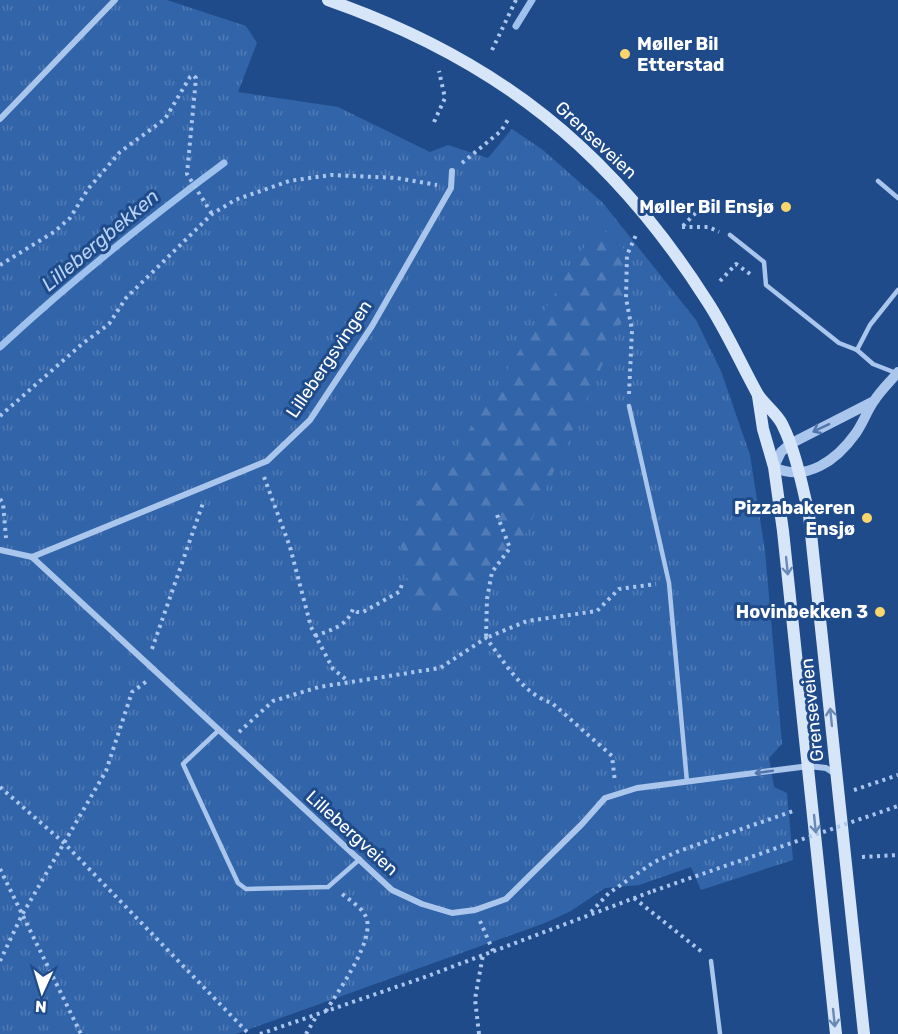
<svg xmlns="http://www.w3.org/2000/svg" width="898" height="1034" font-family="Rubik,sans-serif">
<defs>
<pattern id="grass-tufts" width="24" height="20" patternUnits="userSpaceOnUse" patternTransform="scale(1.5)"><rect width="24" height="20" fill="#3264a9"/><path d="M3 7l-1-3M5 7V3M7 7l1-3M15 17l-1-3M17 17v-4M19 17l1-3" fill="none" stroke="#517bb6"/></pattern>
<pattern id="forest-firs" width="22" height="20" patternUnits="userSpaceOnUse" patternTransform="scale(1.5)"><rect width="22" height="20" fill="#3264a9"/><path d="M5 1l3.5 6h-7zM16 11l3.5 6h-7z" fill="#517bb6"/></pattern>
</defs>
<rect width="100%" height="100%" fill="#1f4b8b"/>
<!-- grass -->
<path fill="url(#grass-tufts)" d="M 0,0 L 167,0 L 246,26 L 257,43 L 238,92 L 338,107 L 430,152 L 448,145 L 488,158 L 512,129 L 543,150 L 603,203 L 696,320 L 721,371 L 750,455 L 765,551 L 782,744 L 769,758 L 774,787 L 787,793 L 793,860 L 701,890 L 691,867 L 639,885 L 605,888 L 571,911 L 545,923 L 236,1034 L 0,1034 Z"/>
<!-- forest -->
<path fill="url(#forest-firs)" d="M 598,225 L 625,250 L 625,315 L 518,550 L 440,615 L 410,593 L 398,530 L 474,423 Z"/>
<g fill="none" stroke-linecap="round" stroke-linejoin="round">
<!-- stream -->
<g stroke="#9fc1ed" stroke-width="7">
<path d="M 516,26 L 532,0"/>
<path d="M 0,347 C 71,281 147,220 224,163"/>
</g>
<!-- path -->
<g stroke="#abc6ec" stroke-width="4" stroke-dasharray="3 4.5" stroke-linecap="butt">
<path d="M 492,50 L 516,0"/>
<path d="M 434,122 L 445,98 L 439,71"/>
<path d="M 462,163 L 501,131 L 509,118"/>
<path d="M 683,226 L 707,201"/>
<path d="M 682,227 L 709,227 L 719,232"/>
<path d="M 0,265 L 54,232 L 70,218 L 88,189 L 120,152 L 165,119 L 190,77 L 193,75 L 196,78 L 187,174 L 212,214"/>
<path d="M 720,281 L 736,264 L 753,276"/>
<path d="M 629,394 L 632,330 L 626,298 L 627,255 L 636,235"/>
<path d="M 0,416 L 82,344 L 109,324 L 126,298 L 212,214 L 235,200 L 289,181 L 331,175 L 397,178 L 437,185"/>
<path d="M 264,477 L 290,547 L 311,627 L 333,669 L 348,681"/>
<path d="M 0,499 L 3,503 L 6,538"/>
<path d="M 497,515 L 510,548 L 492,572 L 487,599 L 486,638 L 527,621 L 597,611 L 619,589 L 656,584"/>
<path d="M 315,636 C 331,630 347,626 353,609 L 357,612 L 363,612 L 399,592 L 403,582"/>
<path d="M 152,649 L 203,503"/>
<path d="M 239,732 L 273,701 L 319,687 L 440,668 L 486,638 C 504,661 522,694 552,703 L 612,756 L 615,782"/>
<path d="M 0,787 L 64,843 L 249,1034"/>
<path d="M 854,790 L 898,775"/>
<path d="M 862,857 L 898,855"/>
<path d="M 0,869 L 81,1034"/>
<path d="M 634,898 L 702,952"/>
<path d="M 591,912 L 609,893 L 654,862 L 679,851 L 796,810"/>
<path d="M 480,921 L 493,951"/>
<path d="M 0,961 L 22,915 L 106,771 L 132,692 L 147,681"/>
<path d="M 326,1011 C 338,991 378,937 365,915 C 361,907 348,899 341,893"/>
<path d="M 260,1034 L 425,977 L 653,891"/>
<path d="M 306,1034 L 317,1015"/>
<path d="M 479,1034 L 475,999 L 483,955"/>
</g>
<!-- service -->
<g stroke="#abc6ec" stroke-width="4.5">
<path d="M 878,181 L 898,198"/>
<path d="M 730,235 L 764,262 L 766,285 L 839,343 L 857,350 L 873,364 L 896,373"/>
<path d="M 857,350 L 870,325 L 898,290"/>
<path d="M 629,406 L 669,583 L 687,782"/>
<path d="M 219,730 L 183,764 L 238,883 L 246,889 L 328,887 L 360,859"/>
<path d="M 711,961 L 720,1034"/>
</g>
<!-- minor -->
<g stroke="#abc6ec" stroke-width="6">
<path d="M 0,119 L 115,0"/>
<path d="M 0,550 L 32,557 L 267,461 L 310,420 L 372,326 L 451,188 L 452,171"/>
<path d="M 32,557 L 392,890 L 422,904 L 452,913 L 475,910 L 506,899 L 582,824 L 605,798 L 637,788 L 809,766 L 826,768 L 837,775"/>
</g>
<!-- tertiary -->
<path stroke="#abc6ec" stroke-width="10" d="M 874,401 L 790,444 L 781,452 L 774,467 C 806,483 837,460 856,433 C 863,423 867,411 874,401 C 881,390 890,382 898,372"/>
<!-- secondary -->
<g stroke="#d7e5f9" stroke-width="12">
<path d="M 328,0 C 497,59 611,150 707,301 C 726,330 740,362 757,393 C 763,404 776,412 782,424 C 796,452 802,485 809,515 L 864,1034"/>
<path d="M 758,396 L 763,429 L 774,467 L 783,531 L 836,1034"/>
</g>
<!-- path-bridge -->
<path stroke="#abc6ec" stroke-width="4" stroke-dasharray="3 4.5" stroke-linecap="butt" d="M 653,891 L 898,806"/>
</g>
<!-- one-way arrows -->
<defs><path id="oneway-shaft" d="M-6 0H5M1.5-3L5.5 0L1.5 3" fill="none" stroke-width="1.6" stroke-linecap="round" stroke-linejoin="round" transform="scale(1.5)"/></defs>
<g stroke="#5076ad">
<use href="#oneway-shaft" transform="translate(821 428) rotate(155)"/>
<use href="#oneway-shaft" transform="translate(764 772) rotate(172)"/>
</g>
<g stroke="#6989b7">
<use href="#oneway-shaft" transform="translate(787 566) rotate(84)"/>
<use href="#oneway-shaft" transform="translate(831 717) rotate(-96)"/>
<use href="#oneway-shaft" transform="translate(815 824) rotate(84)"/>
<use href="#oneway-shaft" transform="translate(834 1018) rotate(84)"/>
</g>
<!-- markers -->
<g fill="#fad56b" stroke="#1f4b8b" stroke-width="2">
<circle cx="625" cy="54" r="6"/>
<circle cx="786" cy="207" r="6"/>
<circle cx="867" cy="518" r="6"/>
<circle cx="880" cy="612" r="6"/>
</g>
<g text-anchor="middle" stroke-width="6" stroke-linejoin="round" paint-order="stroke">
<!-- poi labels -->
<g font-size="18" font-weight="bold" fill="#fff" stroke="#1f4b8b" text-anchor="end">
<text x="637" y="50" text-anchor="start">Møller Bil<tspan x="637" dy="21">Etterstad</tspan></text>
<text x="774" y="213">Møller Bil Ensjø</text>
<text x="855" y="514">Pizzabakeren<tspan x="855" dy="21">Ensjø</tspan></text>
<text x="868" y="618">Hovinbekken 3</text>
</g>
<!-- street labels -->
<g font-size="18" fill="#fff" stroke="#1f4b8b">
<text transform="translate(596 140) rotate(43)" y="6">Grenseveien</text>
<text transform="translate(329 359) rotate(-56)" y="6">Lillebergsvingen</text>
<text transform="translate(812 710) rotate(-96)" y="6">Grenseveien</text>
<text transform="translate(352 833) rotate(42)" y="6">Lillebergveien</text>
</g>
<!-- water labels -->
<g font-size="20" font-style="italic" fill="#b7d1f3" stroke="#1f4b8b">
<text transform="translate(100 240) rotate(-40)" y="7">Lillebergbekken</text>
</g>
</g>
<!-- north arrow -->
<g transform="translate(42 992) rotate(184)" stroke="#1f4b8b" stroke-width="4.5" paint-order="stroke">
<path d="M0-4.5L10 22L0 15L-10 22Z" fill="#ffffff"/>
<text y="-9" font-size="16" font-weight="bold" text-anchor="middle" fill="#ffffff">N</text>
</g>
</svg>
